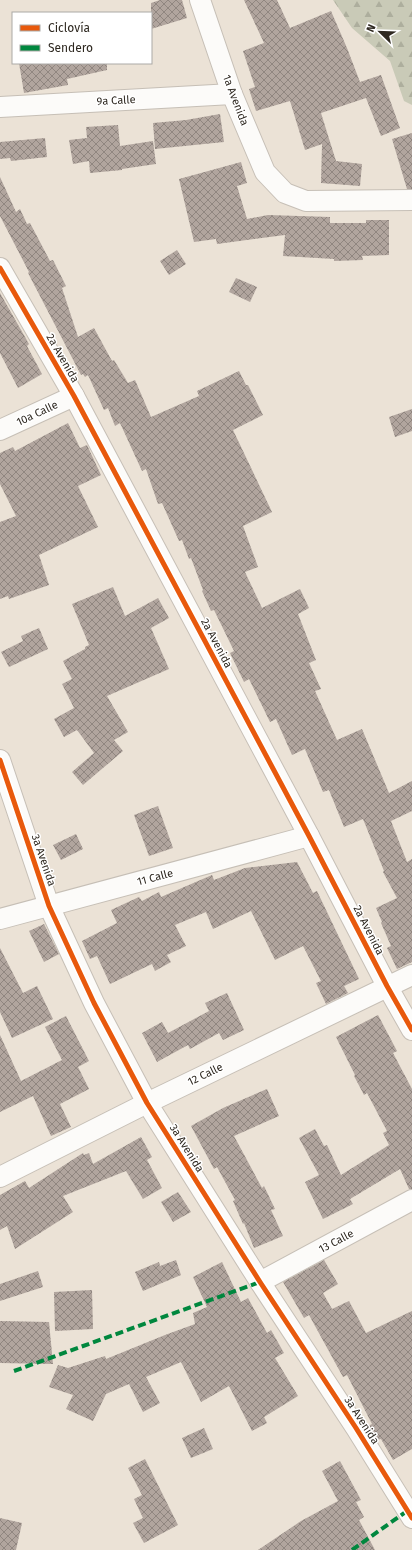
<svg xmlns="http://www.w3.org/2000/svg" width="412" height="1550" font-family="'Fira Sans',sans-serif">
<defs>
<pattern id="forest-firs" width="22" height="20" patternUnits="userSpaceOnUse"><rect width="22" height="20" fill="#c9cab7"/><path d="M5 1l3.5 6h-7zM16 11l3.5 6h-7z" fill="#adae9d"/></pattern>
<pattern id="building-cross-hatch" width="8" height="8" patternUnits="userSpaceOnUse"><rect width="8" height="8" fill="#b1a59e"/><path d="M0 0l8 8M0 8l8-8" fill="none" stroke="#908680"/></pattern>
</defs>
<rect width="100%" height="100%" fill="#ebe2d6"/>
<!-- forest -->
<path fill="url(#forest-firs)" d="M 333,0 L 412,0 L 412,105 L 404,101 L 390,61 L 352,28 Z"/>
<!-- building -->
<g fill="url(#building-cross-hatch)">
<path d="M 160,0 L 182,0 L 187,18 L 151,29 L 151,3 Z"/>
<path d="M 244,0 L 277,0 L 290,28 L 331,11 L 347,48 L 360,82 L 381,75 L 400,128 L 381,136 L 366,98 L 321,113 L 336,161 L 362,164 L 360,186 L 321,183 L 322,144 L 305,150 L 290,101 L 256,111 L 249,89 L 255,87 L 243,51 L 264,43 Z"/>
<path d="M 19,63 L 107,63 L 107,70 L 67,79 L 68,85 L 24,93 Z"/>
<path d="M 220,114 L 224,142 L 155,149 L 153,123 L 186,120 Z"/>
<path d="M 118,125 L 120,146 L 153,141 L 156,164 L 122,169 L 122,170 L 90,173 L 89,161 L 73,164 L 69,140 L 87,138 L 86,127 Z"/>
<path d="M 412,133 L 412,189 L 407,189 L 392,139 Z"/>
<path d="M 45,138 L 47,157 L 11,161 L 10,158 L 0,159 L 0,142 Z"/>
<path d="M 241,162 L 247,183 L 237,186 L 247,219 L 268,215 L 330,217 L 330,223 L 366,223 L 366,220 L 389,220 L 389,255 L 362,256 L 363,260 L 334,261 L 334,259 L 283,256 L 285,235 L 217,244 L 216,239 L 194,242 L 179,179 Z"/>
<path d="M 0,177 L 16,212 L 20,209 L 27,224 L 30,223 L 50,261 L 53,260 L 66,286 L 62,288 L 78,337 L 94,328 L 112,361 L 114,360 L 128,383 L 135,380 L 151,417 L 199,396 L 197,391 L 239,371 L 246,385 L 248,385 L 263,415 L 233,430 L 272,512 L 243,526 L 258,567 L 245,572 L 262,608 L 300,589 L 309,608 L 298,614 L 316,660 L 309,663 L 321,689 L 315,691 L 337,740 L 362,729 L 389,793 L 412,781 L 412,811 L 391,821 L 407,862 L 412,859 L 412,962 L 397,969 L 387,948 L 391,946 L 381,923 L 382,922 L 376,908 L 397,898 L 383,872 L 384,871 L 363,819 L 344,827 L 329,790 L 323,792 L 305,749 L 292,755 L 276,719 L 270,722 L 249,679 L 244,682 L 230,653 L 234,651 L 214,610 L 211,611 L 202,591 L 203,590 L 191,558 L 189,559 L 182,540 L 179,541 L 162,503 L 158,504 L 146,469 L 142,471 L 120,423 L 115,426 L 108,408 L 104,410 L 88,375 L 85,377 L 83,374 L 81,375 L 28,273 L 29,272 L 0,216 Z"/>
<path d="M 177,250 L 186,264 L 169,275 L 160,261 Z"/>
<path d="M 236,278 L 257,287 L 250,302 L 229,292 Z"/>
<path d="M 0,293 L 29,344 L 27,346 L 42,374 L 18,388 L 0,353 Z"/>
<path d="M 412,409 L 412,431 L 395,437 L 389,417 Z"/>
<path d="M 68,423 L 80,448 L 87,445 L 101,475 L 78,486 L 98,527 L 39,555 L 49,585 L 9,599 L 8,596 L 0,599 L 0,522 L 16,516 L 0,484 L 0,453 L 13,447 L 15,451 Z"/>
<path d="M 113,587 L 125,616 L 158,598 L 169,618 L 151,628 L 169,669 L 107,696 L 128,732 L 114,740 L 123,751 L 83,785 L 72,772 L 94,753 L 77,730 L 64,737 L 54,719 L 74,708 L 62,684 L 72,679 L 63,661 L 85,649 L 85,647 L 89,645 L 72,604 Z"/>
<path d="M 39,628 L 48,649 L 9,667 L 1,652 L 23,641 L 21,636 Z"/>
<path d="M 158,806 L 173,848 L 149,856 L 134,815 Z"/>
<path d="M 76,834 L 83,849 L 61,860 L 53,845 Z"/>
<path d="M 297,862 L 313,893 L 317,891 L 359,979 L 344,986 L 348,993 L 326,1004 L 316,983 L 321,981 L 303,946 L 275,960 L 251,911 L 213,929 L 206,912 L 175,925 L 186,946 L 167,955 L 171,962 L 155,971 L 152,964 L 110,984 L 97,956 L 90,959 L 82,941 L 117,923 L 111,910 L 139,897 L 142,901 L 159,892 L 161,897 L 212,875 L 214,880 L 245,868 Z"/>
<path d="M 44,924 L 59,954 L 44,962 L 29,931 Z"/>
<path d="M 0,948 L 23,993 L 37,986 L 53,1019 L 12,1038 L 0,1012 Z"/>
<path d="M 227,993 L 244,1030 L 223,1040 L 219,1033 L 190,1049 L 188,1045 L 157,1062 L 142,1033 L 162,1022 L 168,1033 L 209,1011 L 205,1003 Z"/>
<path d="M 378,1015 L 397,1051 L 393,1053 L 412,1089 L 412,1189 L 409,1189 L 400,1169 L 350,1199 L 353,1204 L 323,1219 L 305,1182 L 319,1175 L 299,1138 L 315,1129 L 324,1146 L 327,1145 L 341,1175 L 389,1145 L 383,1133 L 387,1131 L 367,1093 L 364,1095 L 354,1076 L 355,1075 L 336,1037 Z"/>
<path d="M 66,1016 L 89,1061 L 78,1067 L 89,1089 L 60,1104 L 71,1127 L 51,1136 L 33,1096 L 0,1112 L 0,1035 L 21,1081 L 62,1060 L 45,1027 Z"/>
<path d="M 267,1089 L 279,1116 L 234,1136 L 262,1188 L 264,1186 L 275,1209 L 271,1210 L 283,1236 L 254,1248 L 244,1223 L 243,1224 L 233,1201 L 235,1200 L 217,1167 L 214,1169 L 191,1126 L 223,1108 Z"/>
<path d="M 141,1137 L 152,1157 L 147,1160 L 162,1188 L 143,1199 L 126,1171 L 63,1196 L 73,1212 L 15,1249 L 7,1226 L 0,1230 L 0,1195 L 25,1181 L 29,1188 L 83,1153 L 84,1155 L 89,1153 L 93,1164 Z"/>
<path d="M 178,1192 L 191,1212 L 173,1222 L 161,1202 Z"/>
<path d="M 176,1260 L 181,1275 L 143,1291 L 135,1272 L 159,1262 L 160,1266 Z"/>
<path d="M 324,1260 L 338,1284 L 323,1293 L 332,1309 L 349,1301 L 366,1333 L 412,1311 L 412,1449 L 393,1460 L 381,1439 L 377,1440 L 369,1427 L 368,1426 L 372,1424 L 347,1375 L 343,1377 L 309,1315 L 304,1318 L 283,1282 Z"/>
<path d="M 222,1262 L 241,1302 L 248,1298 L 267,1333 L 271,1330 L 284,1353 L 275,1358 L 298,1396 L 264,1417 L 267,1423 L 252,1431 L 229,1386 L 201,1402 L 181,1362 L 146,1377 L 160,1403 L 143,1412 L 129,1384 L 106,1394 L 93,1421 L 66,1409 L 73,1395 L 49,1387 L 58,1365 L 68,1368 L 105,1356 L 106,1359 L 165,1335 L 195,1324 L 193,1313 L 207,1307 L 193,1277 Z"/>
<path d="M 38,1271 L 43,1287 L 0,1301 L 0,1284 Z"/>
<path d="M 92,1290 L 93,1329 L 55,1331 L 54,1292 Z"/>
<path d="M 0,1321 L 49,1322 L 53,1364 L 0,1363 Z"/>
<path d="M 204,1428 L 213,1449 L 191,1458 L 182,1438 Z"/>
<path d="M 145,1459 L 178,1525 L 144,1543 L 133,1523 L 143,1518 L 134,1499 L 142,1495 L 128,1468 Z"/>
<path d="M 340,1461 L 361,1500 L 356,1502 L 364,1517 L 359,1520 L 375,1550 L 258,1550 L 301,1521 L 338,1501 L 322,1471 Z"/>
<path d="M 0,1518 L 22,1523 L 16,1550 L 0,1550 Z"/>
</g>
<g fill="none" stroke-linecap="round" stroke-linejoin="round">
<!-- minor casing -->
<g stroke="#c6bfb6" stroke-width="22">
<g id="minor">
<path d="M 200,0 L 232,94 L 265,172 L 285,193 L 306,201 L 412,200"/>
<path d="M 0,107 L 232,94"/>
<path d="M 0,268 L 74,396 L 309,836 L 387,986 L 412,1030"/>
<path d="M 0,430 L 74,396"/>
<path d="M 0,760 L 49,906 L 94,1003 L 147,1103 L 260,1282 L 356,1428 L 412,1518"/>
<path d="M 0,919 L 309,836"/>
<path d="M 0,1177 L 147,1103 L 412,975"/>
<path d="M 260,1282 L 412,1200"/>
</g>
</g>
<!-- minor -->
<use href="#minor" stroke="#fcfbf9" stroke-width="20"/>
<!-- quiet -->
<g stroke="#00873e" stroke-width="4" stroke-dasharray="8 4" stroke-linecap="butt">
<path d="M 14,1371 L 260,1282"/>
<path d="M 352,1550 L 407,1511"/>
</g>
<!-- cycleway casing -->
<g stroke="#fff" stroke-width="8">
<g id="cycleway">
<path d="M 0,268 L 74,396 L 309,836 L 387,986 L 412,1030"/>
<path d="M 0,760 L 49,906 L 94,1003 L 147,1103 L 260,1282 L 356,1428 L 412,1518"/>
</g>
</g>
<!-- cycleway -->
<use href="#cycleway" stroke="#e8590c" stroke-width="5"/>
</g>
<g text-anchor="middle" stroke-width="3" stroke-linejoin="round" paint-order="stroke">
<!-- street labels -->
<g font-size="11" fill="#2e2820" stroke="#fff">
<text transform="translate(116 100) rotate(-3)" y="4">9a Calle</text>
<text transform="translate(236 100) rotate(69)" y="4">1a Avenida</text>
<text transform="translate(63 358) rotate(60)" y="4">2a Avenida</text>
<text transform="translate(37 413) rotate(-25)" y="4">10a Calle</text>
<text transform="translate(217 643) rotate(62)" y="4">2a Avenida</text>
<text transform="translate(44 860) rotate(71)" y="4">3a Avenida</text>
<text transform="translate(155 877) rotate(-15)" y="4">11 Calle</text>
<text transform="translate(369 930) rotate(63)" y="4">2a Avenida</text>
<text transform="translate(205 1074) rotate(-26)" y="4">12 Calle</text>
<text transform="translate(187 1148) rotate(58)" y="4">3a Avenida</text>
<text transform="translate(336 1241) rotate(-28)" y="4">13 Calle</text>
<text transform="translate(362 1420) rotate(57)" y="4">3a Avenida</text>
</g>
</g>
<!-- legend -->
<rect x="12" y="12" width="140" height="52" fill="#ffffff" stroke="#aba9a6"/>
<rect x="20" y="25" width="20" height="6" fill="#e8590c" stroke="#aba9a6"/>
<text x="48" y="32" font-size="12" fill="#2e2820">Ciclovía</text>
<rect x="20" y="45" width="20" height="6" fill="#00873e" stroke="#aba9a6"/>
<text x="48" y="52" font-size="12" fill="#2e2820">Sendero</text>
<!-- north arrow -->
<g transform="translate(380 32) rotate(293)" stroke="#ffffff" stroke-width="3" paint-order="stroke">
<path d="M0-3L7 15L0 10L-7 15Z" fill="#2e2820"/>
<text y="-6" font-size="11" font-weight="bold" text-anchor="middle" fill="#2e2820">N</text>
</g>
</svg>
